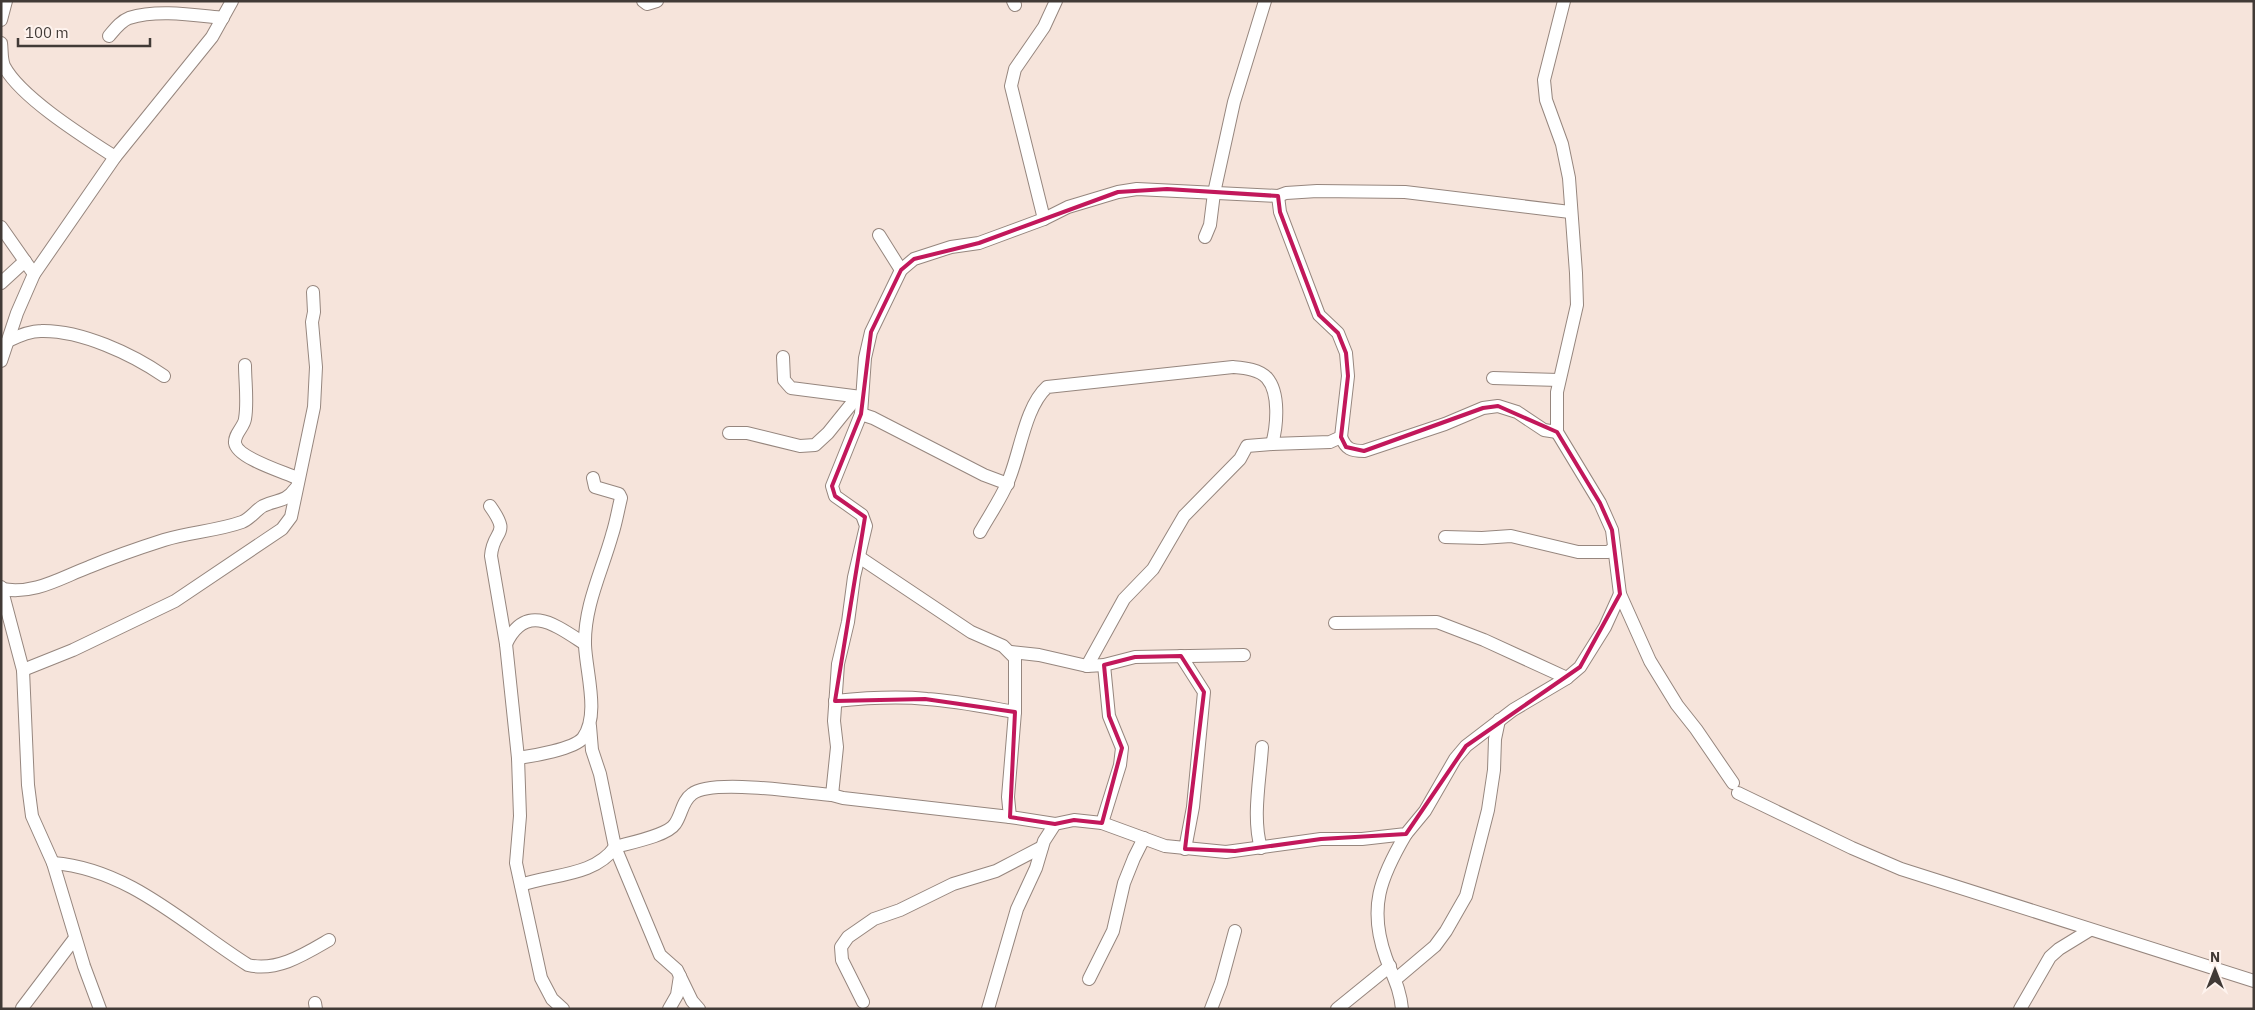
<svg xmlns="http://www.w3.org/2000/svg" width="2255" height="1010" font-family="'IBM Plex Sans',sans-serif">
<rect width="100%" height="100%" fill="#f6e4db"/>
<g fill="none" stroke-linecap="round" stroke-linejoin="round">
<!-- minor casing -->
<g stroke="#96867e" stroke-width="14">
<g id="minor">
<path d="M 643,1 L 647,4 L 657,1"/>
<path d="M 1013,1 L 1015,5"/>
<path d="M 1564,1 L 1544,80 L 1546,100 L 1562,144 L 1569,178 L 1576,273 L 1577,305 L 1557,392 L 1557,432 L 1600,503 L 1612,530 L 1620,594 L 1650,661 L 1677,705 L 1696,729 L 1733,783"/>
<path d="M 1,20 L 6,1"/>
<path d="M 109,36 C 115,29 121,21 129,18 C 158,9 193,15 223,18"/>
<path d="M 1,43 C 2,50 1,59 4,66 C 20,97 84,137 115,157"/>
<path d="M 1044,219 L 1011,86 L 1015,69 L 1044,27 L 1056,1"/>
<path d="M 1,227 L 34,274"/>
<path d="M 879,235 L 901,270"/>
<path d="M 1205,237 L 1210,225 L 1214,193 L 1234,102 L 1265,1"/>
<path d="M 1,283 L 25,261"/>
<path d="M 8,341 C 18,336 29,331 41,331 C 81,330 132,354 164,376"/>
<path d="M 783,357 L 784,380 L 791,388 L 861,397"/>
<path d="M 1,361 L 17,313 L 34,274 L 115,157 L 212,37 L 232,1"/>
<path d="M 245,365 C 245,382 248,402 245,419 C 244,427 234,434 235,443 C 237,458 284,472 297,478"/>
<path d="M 1493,378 L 1559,380"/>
<path d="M 861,414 L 873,418 L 984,475 L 1008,484"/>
<path d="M 729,433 L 747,433 L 800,446 L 815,445 L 828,433 L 857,397"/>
<path d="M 1341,437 C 1346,449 1351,451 1364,451 L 1445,424 L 1483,408 L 1498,406 L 1517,412 L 1544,430 L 1557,432"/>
<path d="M 490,506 C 512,537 493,528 491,556 L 506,644 L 518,758 L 520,816 L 516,863 L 541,978 L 552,999 L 563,1009"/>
<path d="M 980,532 C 989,516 1000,500 1007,484 C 1020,456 1024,408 1047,387 L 1233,367 C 1244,368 1259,369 1267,378 C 1280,393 1277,426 1272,444"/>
<path d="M 1445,537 L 1482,538 L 1511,536 L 1578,552 L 1608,552 L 1614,548"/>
<path d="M 859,557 L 971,632 L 1003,646 L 1015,658 L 1015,712 L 1008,797 L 1010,817"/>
<path d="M 1,587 L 23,670 L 28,785 L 32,816 L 53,863 L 84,966 L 100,1009"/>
<path d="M 2,589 C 34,595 60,578 89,567 C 113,557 139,548 164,540 C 189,532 217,531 242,522 C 250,519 256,510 263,506 C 277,499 285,503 295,489"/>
<path d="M 1335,623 L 1437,622 L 1484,640 L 1567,678"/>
<path d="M 506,644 C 526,601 557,626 585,644"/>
<path d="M 1011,652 L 1039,655 L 1087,666 L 1104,665 L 1135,657 L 1244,655"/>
<path d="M 1181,656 L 1204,692 L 1193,807 L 1185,849"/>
<path d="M 1087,666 L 1124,599 L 1153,569 L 1184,516 L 1240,459 L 1247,446 L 1272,444 L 1330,442 L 1341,437 L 1348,376 L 1346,353 L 1338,333 L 1319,315 L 1280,212 L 1278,196"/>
<path d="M 23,670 L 73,650 L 175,601 L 282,529 L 291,517 L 314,407 L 316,367 L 312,322 L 314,312 L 313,292"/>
<path d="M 835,701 C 865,698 896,696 927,699 C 957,701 986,707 1015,712"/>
<path d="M 590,726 L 592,750 L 600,774 L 615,847 L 660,955 L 677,970 L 692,1001 L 699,1009"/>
<path d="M 518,758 C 533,756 574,749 583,738 C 600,715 586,672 585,645 C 584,606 602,571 612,535 C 616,523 618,510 621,498 L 619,494 L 595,487 L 593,478"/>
<path d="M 1738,793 L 1852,848 L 1901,869 L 2254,981"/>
<path d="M 832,795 L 837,747 L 834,721 L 838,664 L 848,622 L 854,577 L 866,526 L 862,515 L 835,496 L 832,486 L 861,414 L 865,358 L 871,332 L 901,270 L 914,259 L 951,247 L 979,243 L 1044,219 L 1068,207 L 1118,192 L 1137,189 L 1278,196 L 1286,193 L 1317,191 L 1405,192 L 1570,212"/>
<path d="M 1102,823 L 1120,765 L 1122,748 L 1109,716 L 1104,665"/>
<path d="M 1261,848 C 1252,818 1260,779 1262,747"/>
<path d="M 53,863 C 130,869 186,926 248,965 C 277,972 305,954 329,940"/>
<path d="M 521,885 C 552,874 595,876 615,847 C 629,843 667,836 675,824 C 682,814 682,801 692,794 C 711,778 805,793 832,795 L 843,798 L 1010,817 L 1055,824"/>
<path d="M 1089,979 L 1113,931 L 1124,883 L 1134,858 L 1144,838"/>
<path d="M 1396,979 L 1435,946 L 1446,931 L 1466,896 L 1488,810 L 1494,770 L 1495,739 L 1499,720"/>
<path d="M 863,1002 L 842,960 L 841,947 L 848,937 L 874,919 L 900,910 L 953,884 L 996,871 L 1042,847"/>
<path d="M 315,1003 L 316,1009"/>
<path d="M 22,1008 L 75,938"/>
<path d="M 669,1009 L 677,995 L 680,976"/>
<path d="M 988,1009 L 1017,909 L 1036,868 L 1044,841 L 1055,824 L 1074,820 L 1102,823 L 1165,846 L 1226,852 L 1321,839 L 1362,839 L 1406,834 L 1425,811 L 1455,759 L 1466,746 L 1513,710 L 1567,678 L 1580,667 L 1605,627 L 1620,594"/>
<path d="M 1211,1009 L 1221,983 L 1235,931"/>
<path d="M 1337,1009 L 1390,966"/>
<path d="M 1402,1009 C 1400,988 1393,977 1386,958 C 1368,908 1380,878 1406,834"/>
<path d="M 2020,1009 L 2050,957 L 2059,949 L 2090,930"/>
</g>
</g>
<!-- minor -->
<use href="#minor" stroke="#fff" stroke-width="12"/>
</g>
<!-- marked area -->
<path fill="none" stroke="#c2185b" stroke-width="4" stroke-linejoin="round" d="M 1167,189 L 1278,196 L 1280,212 L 1319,315 L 1338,333 L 1346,353 L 1348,376 L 1341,437 L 1346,447 L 1364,451 L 1483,408 L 1498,406 L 1557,432 L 1600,503 L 1612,530 L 1620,594 L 1580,667 L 1466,746 L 1406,834 L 1321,839 L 1235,851 L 1185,849 L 1204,692 L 1181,656 L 1135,657 L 1104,665 L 1109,716 L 1122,748 L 1102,823 L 1074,820 L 1055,824 L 1010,817 L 1015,712 L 925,699 L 835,701 L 865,517 L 835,496 L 832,486 L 861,414 L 871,332 L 901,270 L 914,259 L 979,243 L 1118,192 Z"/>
<!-- border -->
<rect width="2255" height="1010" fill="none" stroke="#413a36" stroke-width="5"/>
<!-- north arrow -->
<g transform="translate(2215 970)" stroke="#fef3ee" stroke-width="4" paint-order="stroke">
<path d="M0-4L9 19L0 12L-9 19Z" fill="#413a36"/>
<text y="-8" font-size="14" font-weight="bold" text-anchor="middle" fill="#413a36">N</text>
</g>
<!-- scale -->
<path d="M18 38v8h132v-8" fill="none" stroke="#413a36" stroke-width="2.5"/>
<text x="25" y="38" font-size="15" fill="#413a36" stroke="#fef3ee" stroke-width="4" paint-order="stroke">100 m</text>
</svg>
